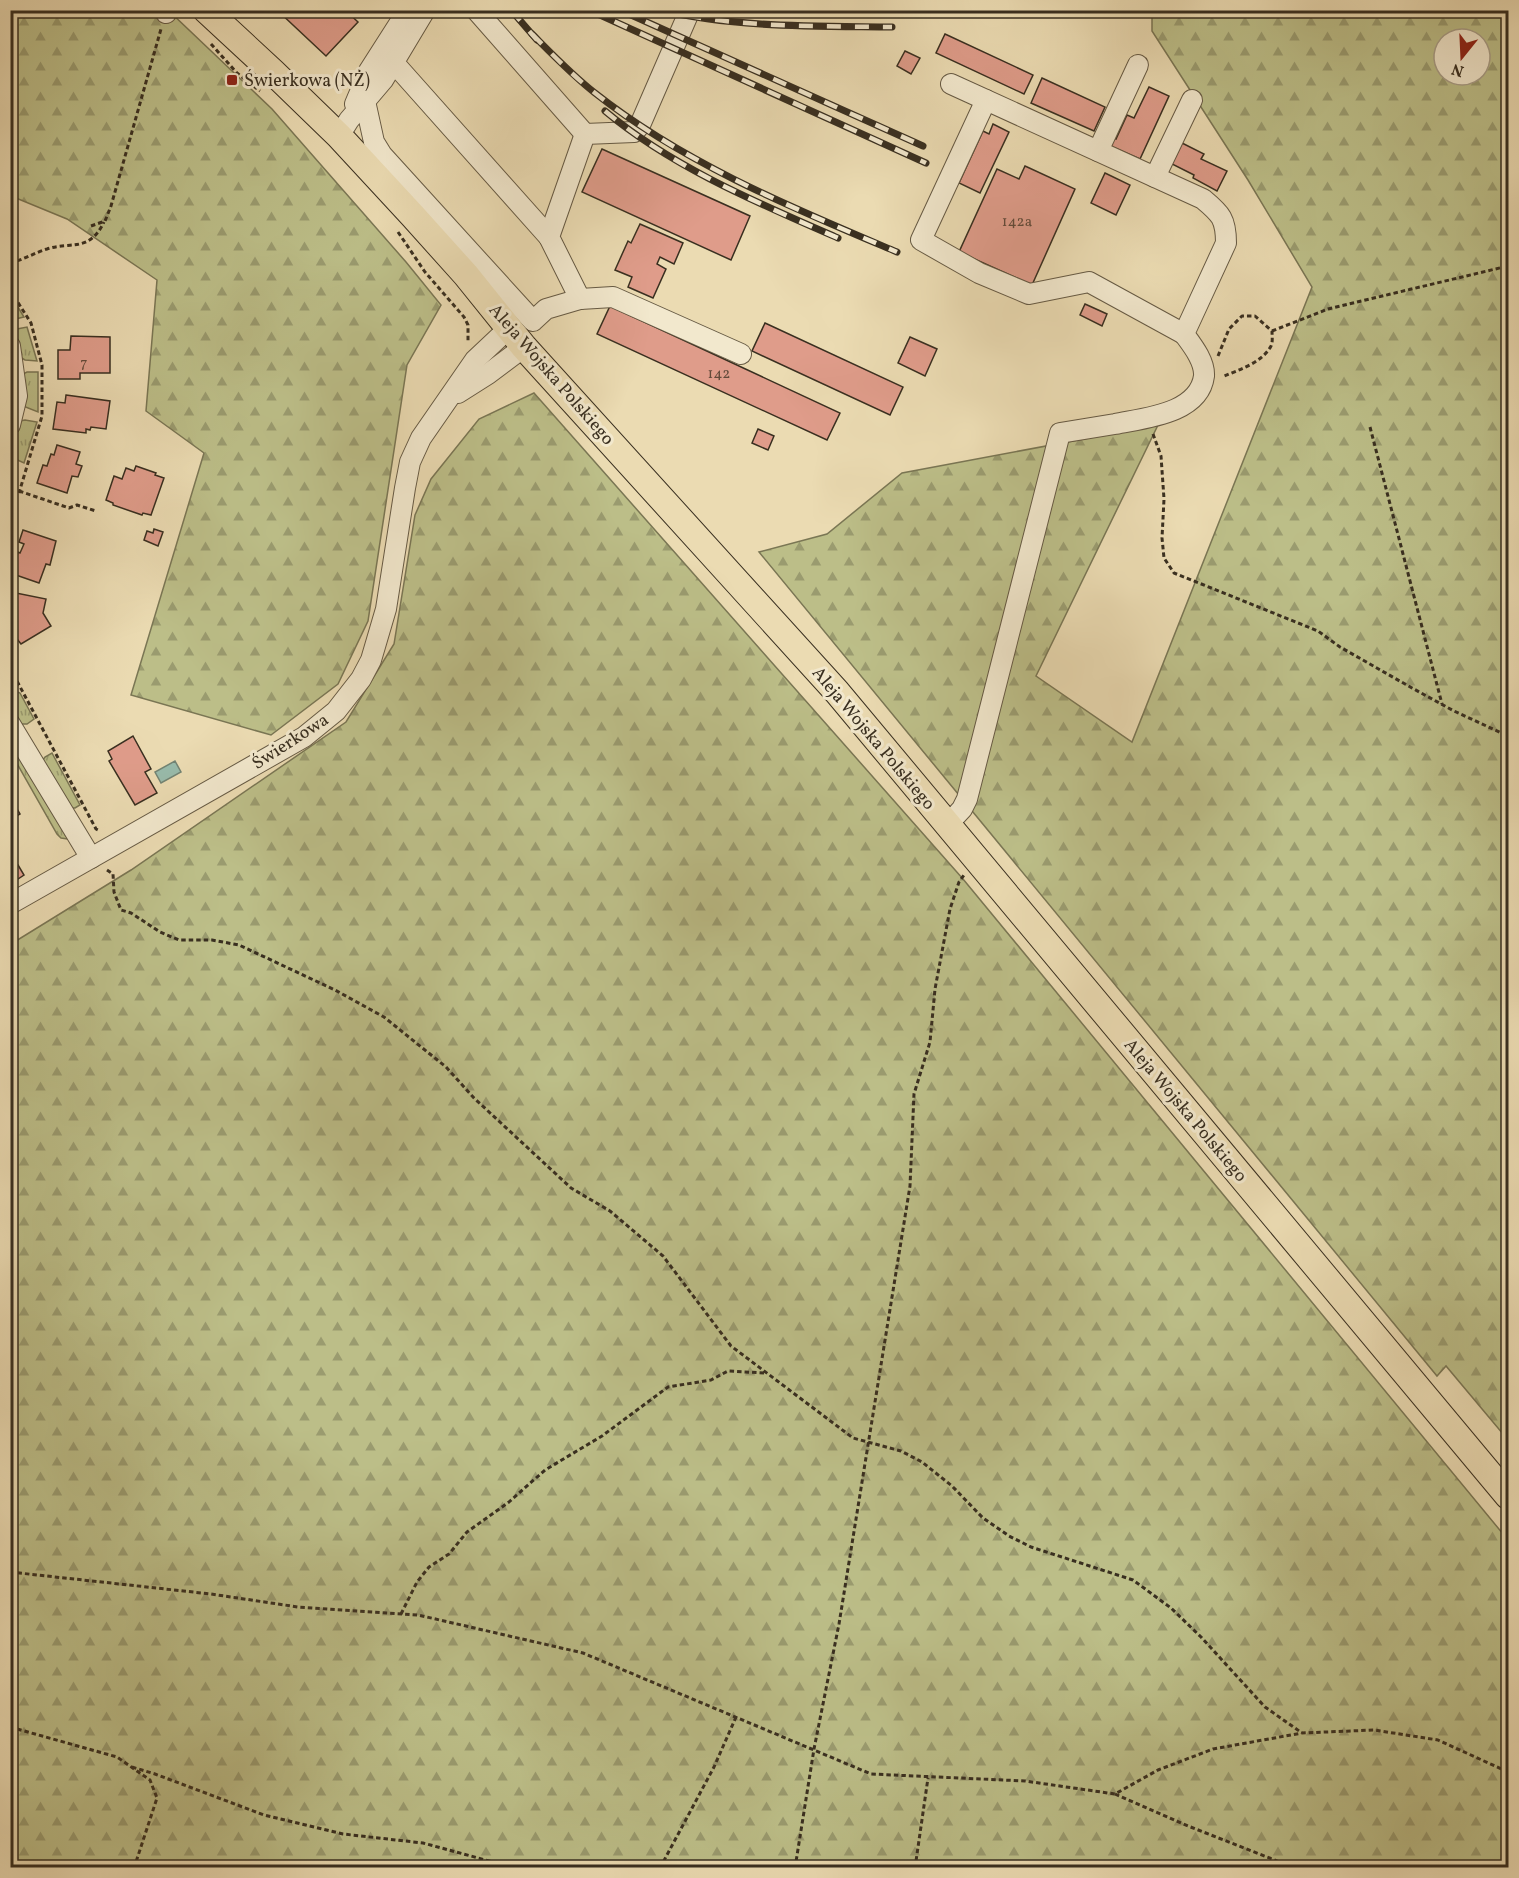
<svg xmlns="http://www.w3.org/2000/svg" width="1519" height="1878" font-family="Vollkorn,serif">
<defs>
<pattern id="grass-tufts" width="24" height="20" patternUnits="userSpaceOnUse" patternTransform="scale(1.5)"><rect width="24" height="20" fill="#bcbe88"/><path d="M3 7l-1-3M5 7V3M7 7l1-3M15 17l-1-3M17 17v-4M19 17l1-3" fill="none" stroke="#9a9b6f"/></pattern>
<pattern id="forest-firs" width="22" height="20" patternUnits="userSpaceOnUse" patternTransform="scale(1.5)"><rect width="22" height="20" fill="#bcbe88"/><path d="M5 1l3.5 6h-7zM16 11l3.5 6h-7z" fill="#9a9b6f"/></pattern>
</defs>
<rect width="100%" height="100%" fill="#ebdbb2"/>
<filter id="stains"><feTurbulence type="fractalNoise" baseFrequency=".00333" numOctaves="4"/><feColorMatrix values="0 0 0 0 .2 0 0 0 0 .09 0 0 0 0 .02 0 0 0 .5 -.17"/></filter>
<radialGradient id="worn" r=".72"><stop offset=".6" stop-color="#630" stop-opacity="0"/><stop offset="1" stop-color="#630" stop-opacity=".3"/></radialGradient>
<!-- grass -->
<g fill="url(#grass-tufts)" stroke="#7a7654" stroke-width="1.5">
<path d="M 10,294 L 24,317 L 11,320 Z"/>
<path d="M 27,327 L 37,361 L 25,360 L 20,357 L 13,333 L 17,329 Z"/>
<path d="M 27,372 L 38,372 L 38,412 L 23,406 L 23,374 Z"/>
<path d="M 25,420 L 37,422 L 24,463 L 11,457 L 20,421 Z"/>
<path d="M 13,690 L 20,693 L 34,719 L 27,724 L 21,724 L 11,706 L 10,691 Z"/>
<path d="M 10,740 L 68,839 L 61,838 L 57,834 L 11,753 Z"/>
<path d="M 52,753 L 80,805 L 75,808 L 69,808 L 42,761 L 45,757 Z"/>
</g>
<!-- forest -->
<g fill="url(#forest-firs)" stroke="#7a7654" stroke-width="1.5" fill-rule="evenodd">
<path d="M 10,11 L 169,11 L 272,109 L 406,262 L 441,305 L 407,365 L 368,621 L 338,684 L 271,735 L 131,695 L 204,453 L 146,411 L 157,280 L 67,219 L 11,196 Z"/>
<path d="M 1152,11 L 1508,11 L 1508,1440 L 1446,1366 L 1437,1376 L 759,552 L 827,534 L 902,473 L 1158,425 L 1036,676 L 1132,742 L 1312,287 L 1248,180 L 1152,31 ZM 1444,39 L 1480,39 L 1480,75 L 1444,75 Z"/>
<path d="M 534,393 L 963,879 L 1508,1540 L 1508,1867 L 11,1868 L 11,944 L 131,870 L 346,722 L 394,644 L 415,515 L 431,479 L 479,419 Z"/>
</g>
<!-- water -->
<path fill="#98bbab" stroke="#728373" stroke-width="1.5" d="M 175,761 L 181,772 L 161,783 L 155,772 Z"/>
<!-- building -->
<g fill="#df9c8a" stroke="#392f20" stroke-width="1.5">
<path d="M 277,10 L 345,10 L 358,22 L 326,56 Z"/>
<path d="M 945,34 L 1033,75 L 1024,94 L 936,53 Z"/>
<path d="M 905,51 L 920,58 L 911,74 L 897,66 Z"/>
<path d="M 1042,78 L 1105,107 L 1094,131 L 1031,103 Z"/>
<path d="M 1149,87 L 1169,96 L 1140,159 L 1110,146 L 1113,138 L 1116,139 L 1127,115 L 1134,118 Z"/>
<path d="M 993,124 L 1009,132 L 980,193 L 959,183 L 983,131 L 989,134 Z"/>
<path d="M 1182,143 L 1204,154 L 1201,159 L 1227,171 L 1217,191 L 1193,178 L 1194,175 L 1172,164 Z"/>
<path d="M 602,149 L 750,216 L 731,260 L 582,192 Z"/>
<path d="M 1025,166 L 1075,189 L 1032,285 L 959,252 L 997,169 L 1019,179 Z"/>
<path d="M 1105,173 L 1130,185 L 1116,215 L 1091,203 Z"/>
<path d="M 640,224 L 683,243 L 674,264 L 660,257 L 657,264 L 666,269 L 653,298 L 628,287 L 632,277 L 615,270 L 628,241 L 631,243 Z"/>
<path d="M 1085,304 L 1107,314 L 1102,326 L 1080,315 Z"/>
<path d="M 610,306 L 840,413 L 827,440 L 597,334 Z"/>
<path d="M 765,323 L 903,387 L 890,415 L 752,351 Z"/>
<path d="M 71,336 L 110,337 L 110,373 L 80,373 L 80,379 L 58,379 L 58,350 L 70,350 Z"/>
<path d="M 910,337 L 937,349 L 925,376 L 898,363 Z"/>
<path d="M 66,395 L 110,401 L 106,429 L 91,427 L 90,430 L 86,429 L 86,433 L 53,429 L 57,402 L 65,403 Z"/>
<path d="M 758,429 L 774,436 L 768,450 L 752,443 Z"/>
<path d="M 57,445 L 80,452 L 76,464 L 82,466 L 78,477 L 72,476 L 67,493 L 37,483 L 43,465 L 47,466 L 51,454 L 54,455 Z"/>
<path d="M 136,466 L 156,473 L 155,475 L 164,478 L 151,515 L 143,513 L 142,515 L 113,505 L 113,503 L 106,500 L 114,476 L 122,479 L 126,468 L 134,471 Z"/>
<path d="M 154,529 L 163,532 L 158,546 L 144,540 L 147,531 L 153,533 Z"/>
<path d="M 23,530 L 56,541 L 50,565 L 46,564 L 39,583 L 13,574 L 18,552 L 20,553 L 24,544 L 19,542 Z"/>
<path d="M 11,592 L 46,599 L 43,613 L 51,626 L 21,644 L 10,630 Z"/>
<path d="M 133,736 L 151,769 L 145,772 L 157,793 L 135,805 L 109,761 L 112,759 L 108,751 Z"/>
<path d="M 10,797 L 20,814 L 10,820 Z"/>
<path d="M 18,865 L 24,875 L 18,879 L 12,868 Z"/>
</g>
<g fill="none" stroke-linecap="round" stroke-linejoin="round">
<!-- minor casing -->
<g stroke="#665a44" stroke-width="22">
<g id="minor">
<path d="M 476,10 L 585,134"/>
<path d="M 166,13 L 167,10"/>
<path d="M 394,63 L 549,237"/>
<path d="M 986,100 L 921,240 L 979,273 L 1029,294 L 1089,282 L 1184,334"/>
<path d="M 365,101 L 374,142 L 382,155 L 533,321 L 546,309 L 580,299 L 613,297 L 741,354"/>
<path d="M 355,104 L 369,71 L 408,10"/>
<path d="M 339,136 L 349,120 L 383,80 L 425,10"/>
<path d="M 1098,151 L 1138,65"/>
<path d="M 1155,177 L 1192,100"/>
<path d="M 580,299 L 549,237 L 585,134 L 634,132 L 640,125 L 690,10"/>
<path d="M 10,346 L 17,396 L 10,425"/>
<path d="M 458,393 L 488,374 L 524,347"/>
<path d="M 10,724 L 91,858"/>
<path d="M 948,824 L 962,809 L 967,799 L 1060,433 C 1078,430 1097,427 1115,424 C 1144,418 1199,414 1204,376 C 1205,361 1192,345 1184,334 L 1226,243 C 1226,219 1221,214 1203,199 L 951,84"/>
<path d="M 10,904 L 304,737 L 336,711 L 361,679 L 371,660 L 386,609 L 405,488 L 410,462 L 421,438 L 475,360 L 509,328"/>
</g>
</g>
<!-- major casing -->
<g stroke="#392f20" stroke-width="28">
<path id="major" d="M 206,10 L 274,73 L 339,136 L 413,216 L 466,275 L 524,347 L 837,692 L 1508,1496"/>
</g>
<!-- path -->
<g stroke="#392f20" stroke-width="3" stroke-dasharray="4.5 3" stroke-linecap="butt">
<path d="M 211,44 L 237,73 L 260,91"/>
<path d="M 91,226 L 105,221 L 111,206 L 161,29"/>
<path d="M 398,232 L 425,272 L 464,317 L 468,325 L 468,343"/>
<path d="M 10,263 C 23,260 34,253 47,249 C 71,241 89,253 104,222"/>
<path d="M 10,290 L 31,323 L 42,365 L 42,416 L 19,493"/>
<path d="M 1272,331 L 1328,309 L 1508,266"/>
<path d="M 1218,356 L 1229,329 L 1242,316 L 1255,316 L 1272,331 C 1272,336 1273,342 1271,346 C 1262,363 1238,370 1222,377"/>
<path d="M 1370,427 L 1442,704"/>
<path d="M 1153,434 L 1161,456 L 1164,499 L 1162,538 L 1164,558 L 1174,573 L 1318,631 L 1340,647 L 1412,688 L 1454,711 L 1508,736"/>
<path d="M 19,491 L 69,508 L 77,505 L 96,511"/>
<path d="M 10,517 L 15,502"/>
<path d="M 10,668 L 96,829 L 100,831"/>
<path d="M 10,685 L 18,681"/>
<path d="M 107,870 L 113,874 L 114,892 L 121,910 L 131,913 L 160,932 L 179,940 L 212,940 L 239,945 L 335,990 L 384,1017 L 446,1067 L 474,1098 L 571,1188 L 610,1211 L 663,1256 L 731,1346 L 853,1438 L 901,1451 L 922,1462 L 952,1486 L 983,1518 L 1009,1536 L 1031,1547 L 1133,1580 L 1171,1608 L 1201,1637 L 1265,1707 L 1302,1733"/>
<path d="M 10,1572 L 211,1594 L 298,1607 L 418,1615 L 583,1653 L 871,1774 L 1025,1781 L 1115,1794 L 1158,1770 L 1213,1749 L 1302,1733 L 1374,1730 L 1438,1740 L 1508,1772"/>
<path d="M 401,1614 L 417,1582 L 429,1567 L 449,1554 L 467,1532 L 509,1502 L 545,1470 L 602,1436 L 668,1387 L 711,1380 L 728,1371 L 765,1373"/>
<path d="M 10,1727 L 117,1757 L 150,1780 L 157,1798 L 134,1868"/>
<path d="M 132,1767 L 155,1774 L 264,1815 L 343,1834 L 423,1843 L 515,1868"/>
<path d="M 1115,1794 L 1188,1826 L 1295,1868"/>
<path d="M 660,1868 L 714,1767 L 736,1717"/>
<path d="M 795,1868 L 814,1749 L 839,1624 L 910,1186 L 914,1094 L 930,1042 L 935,989 L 950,909 L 959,882 L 964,875"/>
<path d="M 915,1868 L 928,1778"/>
</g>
<!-- minor -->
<use href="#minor" stroke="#f2e8cd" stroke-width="20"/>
<!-- major -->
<use href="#major" stroke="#ebdbb2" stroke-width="26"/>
<!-- rail casing -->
<g stroke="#392f20" stroke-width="7">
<g id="rail">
<path d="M 511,10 L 537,40"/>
<path d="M 589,10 L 926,163"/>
<path d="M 620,10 L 923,146"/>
<path d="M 660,10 C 736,28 815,26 892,27"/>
<path d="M 532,34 C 552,54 572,75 595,93 C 685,164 793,208 897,252"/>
<path d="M 605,111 C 672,167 758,203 838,238"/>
</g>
</g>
<!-- rail -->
<use href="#rail" stroke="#f2e8cd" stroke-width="4.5" stroke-dasharray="14" stroke-linecap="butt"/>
</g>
<!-- markers -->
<rect fill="#8f2418" stroke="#f2e8cd" stroke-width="2" x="226" y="74" width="12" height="12" rx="3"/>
<g text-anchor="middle" stroke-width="6" stroke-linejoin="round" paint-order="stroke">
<!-- number labels -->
<g font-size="15" fill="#624a3a">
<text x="1017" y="226">142a</text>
<text x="84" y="367">7</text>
<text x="719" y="378">142</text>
</g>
<!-- poi labels -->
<g font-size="18" fill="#392f20" stroke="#f2e8cd" text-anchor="start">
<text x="244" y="86">Świerkowa (NŻ)</text>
</g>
<!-- street labels -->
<g font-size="18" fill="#392f20" stroke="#f2e8cd">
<text transform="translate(552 374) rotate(49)" y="6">Aleja Wojska Polskiego</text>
<text transform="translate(874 738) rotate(50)" y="6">Aleja Wojska Polskiego</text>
<text transform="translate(290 741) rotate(-33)" y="6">Świerkowa</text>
<text transform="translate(1186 1110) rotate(50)" y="6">Aleja Wojska Polskiego</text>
</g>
</g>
<!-- margin -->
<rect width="1519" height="1878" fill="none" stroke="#ebdbb2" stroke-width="36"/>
<rect x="12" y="12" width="1495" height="1854" fill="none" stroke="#392f20" stroke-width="3"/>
<rect x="18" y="18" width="1483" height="1842" fill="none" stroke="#392f20" stroke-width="1.5"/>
<!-- north arrow -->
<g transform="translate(1462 57) rotate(198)"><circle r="28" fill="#f2e8cd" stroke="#a89e88" stroke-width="1.5"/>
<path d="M0-4.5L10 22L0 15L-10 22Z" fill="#8f2418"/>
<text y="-9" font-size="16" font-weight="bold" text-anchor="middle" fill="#392f20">N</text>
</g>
<rect width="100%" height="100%" filter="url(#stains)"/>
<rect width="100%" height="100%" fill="url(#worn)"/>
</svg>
